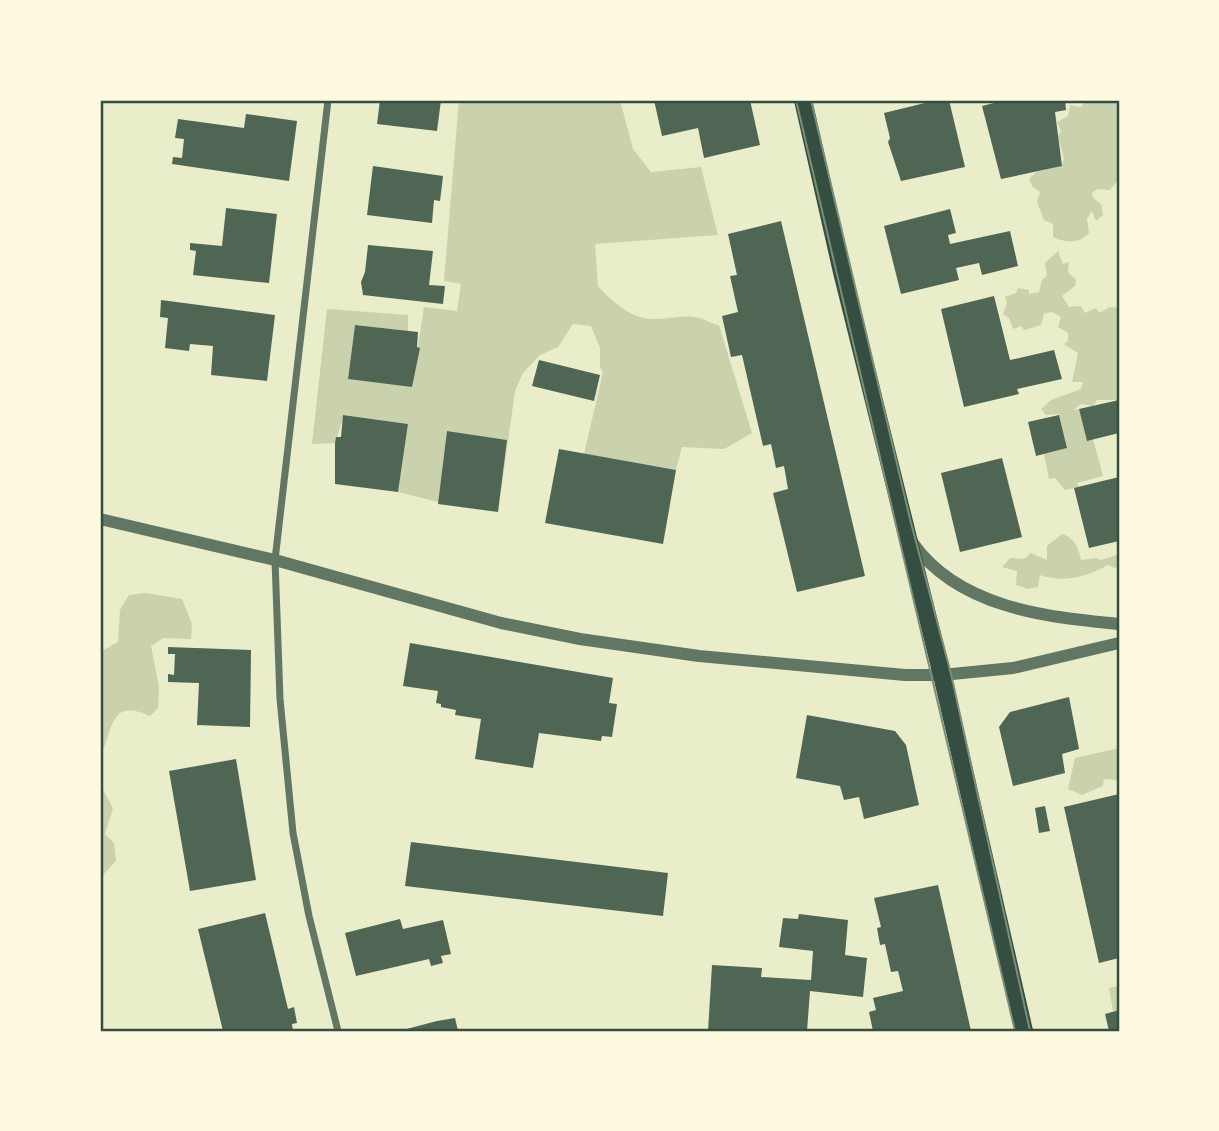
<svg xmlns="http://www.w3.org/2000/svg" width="1219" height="1131" font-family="'Libre Baskerville',serif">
<rect width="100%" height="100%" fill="#e9edc9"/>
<!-- green -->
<g fill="#cad2ad">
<path d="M 459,100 L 620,100 L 633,149 L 651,172 L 701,167 L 718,235 L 595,244 L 598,286 C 610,299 626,314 643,318 C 661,322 681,313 699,318 C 707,320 711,324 719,325 L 752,433 L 724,449 L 682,447 L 676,470 L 584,454 L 603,372 L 600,367 L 600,348 L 591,326 L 573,324 L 558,347 L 540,355 L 523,373 L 515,391 L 498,512 L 505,440 L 447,431 L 442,503 L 398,492 L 408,424 L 344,415 L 335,443 L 312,444 L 327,309 L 408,315 L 408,331 L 355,325 L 348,379 L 412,386 L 424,307 L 457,311 L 461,284 L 444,281 Z"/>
<path d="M 1083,100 L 1119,100 L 1119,188 L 1117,181 L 1110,190 L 1097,189 L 1092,193 L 1093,198 L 1101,204 L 1103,215 L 1096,221 L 1092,211 L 1087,219 L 1089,233 C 1080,244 1065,243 1053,237 L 1053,224 L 1044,220 L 1037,202 L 1040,192 L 1032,186 L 1029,179 L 1036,172 L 1062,166 L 1064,158 L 1058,136 L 1061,131 L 1057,122 L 1068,116 L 1070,105 L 1082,107 Z"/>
<path d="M 1058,251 L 1063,264 L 1069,262 L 1068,272 L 1076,280 L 1075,286 L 1062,296 L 1069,307 L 1081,306 L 1085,313 L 1096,308 L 1099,313 L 1110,307 L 1119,308 L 1119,400 L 1097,400 L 1093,406 L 1081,404 L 1073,410 L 1079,409 L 1087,440 L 1093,439 L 1103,476 L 1077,483 L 1079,487 L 1065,490 L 1055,478 L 1049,479 L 1044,454 L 1067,448 L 1059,414 L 1046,415 L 1041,409 L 1051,400 L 1081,389 L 1083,382 L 1072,382 L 1078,353 L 1064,344 L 1068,341 L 1068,333 L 1058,327 L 1061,317 L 1052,312 L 1044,314 L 1041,325 L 1024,330 L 1021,326 L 1013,329 L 1009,318 L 1003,314 L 1007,303 L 1005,297 L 1016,293 L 1018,288 L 1029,290 L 1029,294 L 1039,292 L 1042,280 L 1047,276 L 1045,263 Z"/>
<path d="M 1062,534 C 1074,537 1079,549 1081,560 L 1096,558 L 1101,560 L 1119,554 L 1119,564 L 1115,568 L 1108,565 C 1087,577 1063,583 1040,575 L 1038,587 L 1028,589 L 1016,585 L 1017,571 L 1002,567 L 1010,558 L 1024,559 L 1031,553 L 1047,560 L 1047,546 Z"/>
<path d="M 145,593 L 182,599 L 192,624 L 191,639 L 163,638 L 151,646 L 159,687 L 158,708 L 150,716 C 109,698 114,728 100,757 L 100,652 L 118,642 L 120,610 L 129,595 Z"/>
<path d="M 1119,748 L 1119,780 L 1104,779 L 1103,786 L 1082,795 L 1068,789 L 1075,758 Z"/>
<path d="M 100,784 L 113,808 L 105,834 L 114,843 L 116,861 L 100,878 Z"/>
<path d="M 1119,986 L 1119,1010 L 1113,1011 L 1109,988 Z"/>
</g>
<!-- building -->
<g fill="#4f6655">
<path d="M 380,100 L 441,100 L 437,131 L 377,124 Z"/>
<path d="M 654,100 L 750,100 L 760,145 L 704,158 L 698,128 L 662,136 Z"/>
<path d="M 937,100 L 949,100 L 965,167 L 901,181 L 888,142 L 890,138 L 884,113 Z"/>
<path d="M 1006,100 L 1065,100 L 1066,110 L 1055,112 L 1062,166 L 1001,179 L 982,106 Z"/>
<path d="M 246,114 L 297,121 L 289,181 L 172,164 L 173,157 L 182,158 L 184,139 L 175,138 L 178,119 L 244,128 Z"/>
<path d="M 373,166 L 443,176 L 440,201 L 434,200 L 432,223 L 367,215 Z"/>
<path d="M 226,208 L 277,214 L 269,283 L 193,275 L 196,251 L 190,250 L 190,243 L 222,246 Z"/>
<path d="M 950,209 L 956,233 L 948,235 L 950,244 L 1010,231 L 1018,266 L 982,275 L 979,263 L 956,268 L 959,280 L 901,294 L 884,226 Z"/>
<path d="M 781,221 L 865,576 L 797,592 L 773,493 L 788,489 L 784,466 L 776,468 L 771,444 L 763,446 L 742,355 L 731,357 L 722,316 L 738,312 L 730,276 L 737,275 L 728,234 Z"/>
<path d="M 368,245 L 433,251 L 429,285 L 445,286 L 443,304 L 363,295 L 361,282 L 365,272 Z"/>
<path d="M 994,296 L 1010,360 L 1054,350 L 1062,379 L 1017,389 L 1019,394 L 964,407 L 941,309 Z"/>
<path d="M 161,300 L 275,315 L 267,381 L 211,375 L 213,346 L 190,344 L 189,351 L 165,348 L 168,318 L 160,317 Z"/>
<path d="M 355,325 L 418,332 L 417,347 L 420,348 L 412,387 L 348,379 Z"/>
<path d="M 539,360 L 600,375 L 594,401 L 532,386 Z"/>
<path d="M 1119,400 L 1119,433 L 1087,441 L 1079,409 Z"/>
<path d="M 343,415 L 408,424 L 398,492 L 335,484 L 335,443 L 336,437 L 341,437 Z"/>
<path d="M 1059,415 L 1067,448 L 1036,456 L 1028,422 Z"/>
<path d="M 447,431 L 507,440 L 498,512 L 438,504 Z"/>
<path d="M 559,449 L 676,470 L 663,544 L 545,523 Z"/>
<path d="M 1002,458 L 1022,537 L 960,552 L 941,473 Z"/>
<path d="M 1119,477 L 1119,541 L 1089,548 L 1074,488 Z"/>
<path d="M 410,643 L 613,678 L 609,703 L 617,704 L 612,737 L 602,736 L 601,741 L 539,733 L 533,768 L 475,759 L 481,719 L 455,715 L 456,710 L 441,707 L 441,704 L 436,703 L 438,691 L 403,686 Z"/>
<path d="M 168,647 L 251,650 L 250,727 L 197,725 L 199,683 L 168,682 L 168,674 L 174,675 L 175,654 L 168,654 Z"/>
<path d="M 1069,697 L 1079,749 L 1062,754 L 1065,773 L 1013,786 L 999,727 L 1010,712 Z"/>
<path d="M 807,715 L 895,731 L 906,745 L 919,805 L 864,819 L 859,797 L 844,800 L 840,786 L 796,778 Z"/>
<path d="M 236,759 L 256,880 L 190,891 L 169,771 Z"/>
<path d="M 1119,794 L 1119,958 L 1099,963 L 1064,807 Z"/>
<path d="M 1045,806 L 1050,831 L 1039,833 L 1035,808 Z"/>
<path d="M 411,842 L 668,873 L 663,916 L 405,886 Z"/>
<path d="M 938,885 L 971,1031 L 873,1031 L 869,1012 L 876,1010 L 873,998 L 903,991 L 898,971 L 891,972 L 885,944 L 880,945 L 877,928 L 881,927 L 874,898 Z"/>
<path d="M 265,913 L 288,1009 L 294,1007 L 297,1023 L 292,1024 L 293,1031 L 223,1031 L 198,929 Z"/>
<path d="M 799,914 L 848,920 L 845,955 L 867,958 L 863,997 L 810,991 L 807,1031 L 708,1031 L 712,965 L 762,968 L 761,977 L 811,980 L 813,951 L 779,947 L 783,918 L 798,919 Z"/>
<path d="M 400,919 L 403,929 L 443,920 L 451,954 L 441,956 L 443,963 L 431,966 L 429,959 L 356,976 L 345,933 Z"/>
<path d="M 1119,1010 L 1119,1031 L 1109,1031 L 1105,1014 Z"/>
<path d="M 455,1018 L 458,1031 L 399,1031 L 437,1021 Z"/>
</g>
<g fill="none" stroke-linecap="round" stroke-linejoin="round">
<!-- minor -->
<path stroke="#617663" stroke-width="7" d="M 328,100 L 275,560 L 280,699 L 293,833 L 309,916 L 338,1031"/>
<!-- tertiary -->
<g stroke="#617663" stroke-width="12">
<path d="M 100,519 L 275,560 L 501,623 L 580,639 L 699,656 L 905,675 L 942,675 L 1013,668 L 1119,643"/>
<path d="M 912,542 C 958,608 1046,617 1119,624"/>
</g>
<!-- primary -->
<path stroke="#344e41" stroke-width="18" d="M 803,100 L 842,272 L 942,675 L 1024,1031"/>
<!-- tram -->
<g stroke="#7c8e77" stroke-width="2">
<path d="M 796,100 L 1015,1031"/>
<path d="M 811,100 L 910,519 L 951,674 L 1030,1031"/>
</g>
</g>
<!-- border -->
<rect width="1219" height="1131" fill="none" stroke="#fefae0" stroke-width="203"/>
<rect x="102" y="102" width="1016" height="928" fill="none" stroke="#344e41" stroke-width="2.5"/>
</svg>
